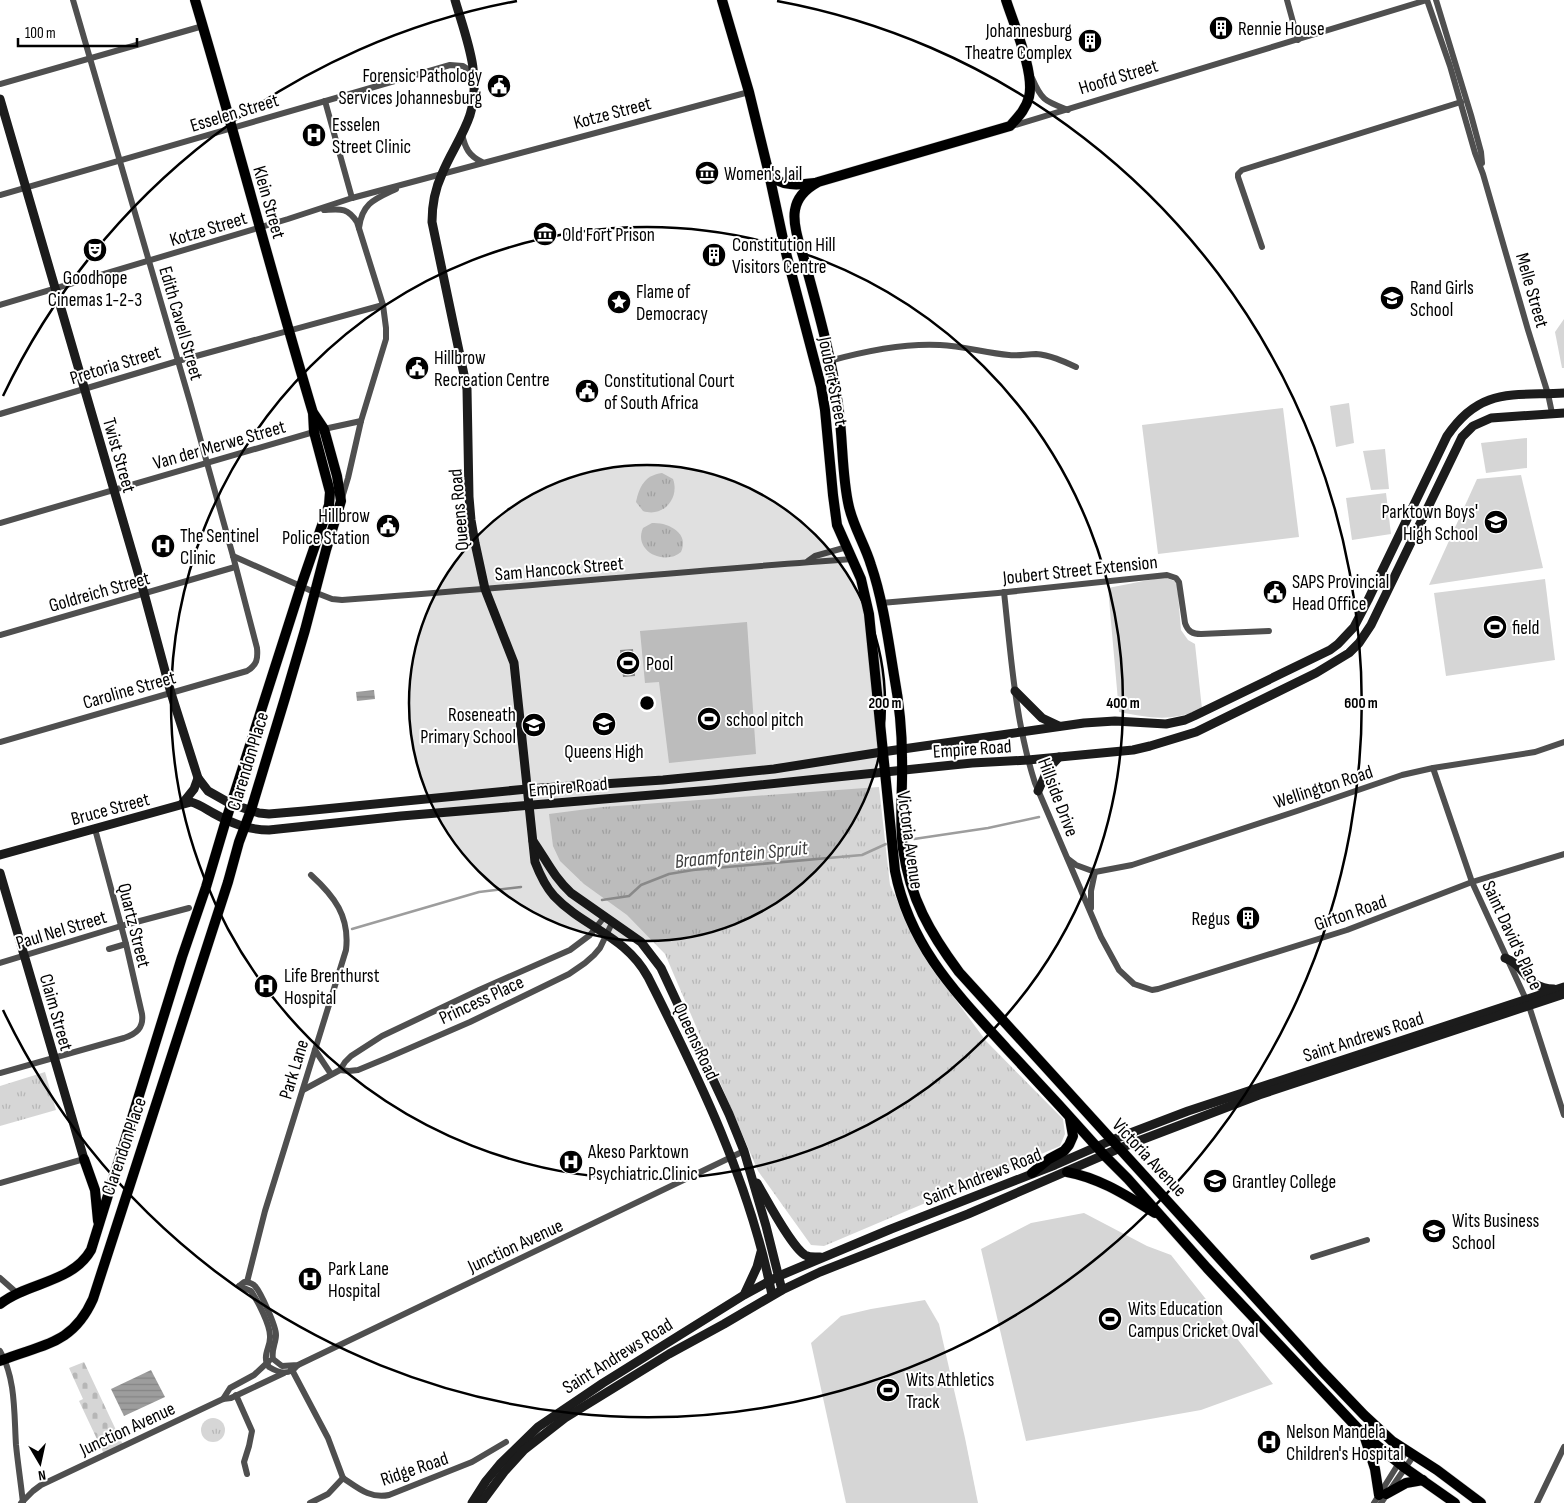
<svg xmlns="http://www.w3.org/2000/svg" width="1564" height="1503" font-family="'Sofia Sans Condensed',sans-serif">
<defs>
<pattern id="cemetery-stones" width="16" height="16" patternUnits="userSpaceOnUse" patternTransform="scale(1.25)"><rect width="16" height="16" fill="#d6d6d6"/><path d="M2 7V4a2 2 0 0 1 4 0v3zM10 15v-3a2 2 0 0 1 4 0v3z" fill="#b6b6b6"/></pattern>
<pattern id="park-tufts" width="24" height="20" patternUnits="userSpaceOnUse" patternTransform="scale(1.25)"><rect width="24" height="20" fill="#d6d6d6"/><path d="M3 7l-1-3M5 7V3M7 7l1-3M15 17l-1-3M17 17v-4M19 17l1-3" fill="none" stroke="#b6b6b6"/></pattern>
<pattern id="water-rules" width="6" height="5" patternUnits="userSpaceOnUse" patternTransform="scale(1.25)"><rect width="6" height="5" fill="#9d9d9d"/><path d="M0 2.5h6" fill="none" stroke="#858585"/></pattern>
</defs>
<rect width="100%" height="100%" fill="#fff"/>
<!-- green -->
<g fill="#d6d6d6">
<path d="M 1564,319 L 1564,368 L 1562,368 L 1555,332 Z"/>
<path d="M 1349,403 L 1354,443 L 1336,447 L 1330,406 Z"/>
<path d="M 1283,408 L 1299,537 L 1158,554 L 1142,425 Z"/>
<path d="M 1527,438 L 1527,468 L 1486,473 L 1481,443 Z"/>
<path d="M 1385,449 L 1389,489 L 1371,490 L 1363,451 Z"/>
<path d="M 1521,475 L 1543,568 L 1429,585 L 1477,479 Z"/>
<path d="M 1386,493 L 1391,534 L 1352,540 L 1346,498 Z"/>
<path d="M 1164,577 L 1177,582 L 1181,630 L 1188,640 L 1195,644 L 1202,709 C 1169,722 1153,718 1119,712 L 1108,588 Z"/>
<path d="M 1545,579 L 1555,660 L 1446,676 L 1434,593 Z"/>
<path d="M 747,622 L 756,754 L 669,763 L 659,682 L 645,683 L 640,631 Z"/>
<path d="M 1084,1213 L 1147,1246 L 1171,1255 L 1273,1384 L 1201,1410 L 1026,1441 L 981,1249 L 1031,1223 Z"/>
<path d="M 925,1300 L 939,1324 L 965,1438 L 978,1503 L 846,1503 L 811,1343 L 841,1316 L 871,1309 Z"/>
</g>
<!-- cemetery -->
<path fill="url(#cemetery-stones)" d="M 84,1362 L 123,1445 L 104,1454 L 79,1401 L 83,1399 L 69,1368 Z"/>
<!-- park -->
<g fill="url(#park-tufts)">
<path d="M 662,473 L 673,479 C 680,498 663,518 643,511 L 636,502 C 639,487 645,475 662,473 Z"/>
<path d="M 652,523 C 668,522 690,533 681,552 C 678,554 674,557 670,557 C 653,560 635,546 643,528 Z"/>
<path d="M 879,787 L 890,885 L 925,958 L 986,1041 L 1063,1119 L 1065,1134 L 1060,1146 L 824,1246 L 811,1245 L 758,1171 L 665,954 L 627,915 L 584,884 L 560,861 L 553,846 L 549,814 L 603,807 Z"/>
<path d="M 45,1072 L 56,1110 L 0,1126 L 0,1086 Z"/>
<circle cx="213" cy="1430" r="12"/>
</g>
<!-- water -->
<g fill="url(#water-rules)">
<path d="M 633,649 L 635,676 L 623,677 L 620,650 Z"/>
<path d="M 374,690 L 375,699 L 357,701 L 356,692 Z"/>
<path d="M 151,1370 L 165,1397 L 124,1416 L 111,1389 Z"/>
</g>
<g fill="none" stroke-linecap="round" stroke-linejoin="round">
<!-- stream -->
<g stroke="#9d9d9d" stroke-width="2.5">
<path d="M 914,839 L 988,828 L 1039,817"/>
<path d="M 602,900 L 629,896 L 641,885 L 669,874 L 693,870 L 862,855 L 886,844"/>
<path d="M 352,929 L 479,892 L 521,887"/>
</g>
<!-- primary casing -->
<g stroke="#dbdbdb" stroke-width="11">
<g id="primary">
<path d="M 722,0 L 749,92 L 769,174 L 786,253 L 821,386 L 825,410 L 833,495 L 837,525 L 861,579 L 869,614 L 895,871 C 910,947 956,993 1007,1049 C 1040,1084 1073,1120 1105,1156 L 1128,1179 L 1207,1268 L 1364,1435 L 1405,1468 L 1455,1503"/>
<path d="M 1006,0 C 1014,25 1035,73 1029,97 C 1026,109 1018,117 1010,126 L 818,182 C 807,188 797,197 795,210 C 792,226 802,251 806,266 C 819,314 833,363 839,412 C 843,443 842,478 849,507 C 854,528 865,545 871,565 C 883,600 888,639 894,675 C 899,702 902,730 902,758 C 903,788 899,819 903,849 C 910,898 930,933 959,972 L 1321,1370 L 1364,1415 L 1392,1441 L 1437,1470 L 1481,1503"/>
<path d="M 769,174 C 781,187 799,185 815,183"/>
<path d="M 84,1159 L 95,1190 L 98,1221"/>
<path d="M 1067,1172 C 1100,1178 1127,1196 1155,1213"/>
<path d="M 1032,1173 L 1049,1159 L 1064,1151 L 1069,1145 L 1073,1136 L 1070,1119"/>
<path d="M 0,1304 C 28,1282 72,1283 91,1250 L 182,957 L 206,887 L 226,820 L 301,586 L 329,505 L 330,492 L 314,432 L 313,413 C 272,276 236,137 195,0"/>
<path d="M 0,1361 C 41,1344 72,1346 93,1299 L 228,882 L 239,842 L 251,810 L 285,698 L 305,630 L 326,550 L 341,501 L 337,476 L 324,429 L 314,414"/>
<path d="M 1364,1435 L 1375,1469 L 1379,1495"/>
<path d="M 1386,1494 L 1406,1483 L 1423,1480"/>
</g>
</g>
<!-- street -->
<g stroke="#4f4f4f" stroke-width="6">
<path d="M 1287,0 L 1298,40"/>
<path d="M 1427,0 L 1450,66 L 1475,153 L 1483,174 L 1528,330 L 1548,394 L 1552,413"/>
<path d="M 1436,0 L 1471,115 L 1481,152 L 1482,163"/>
<path d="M 1032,78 C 1042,101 1045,101 1068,110"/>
<path d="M 0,84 L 203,26"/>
<path d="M 325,101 L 352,198"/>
<path d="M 1012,126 L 1427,0"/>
<path d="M 462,134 C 465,148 469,156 482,162"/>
<path d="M 0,195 L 450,65 L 463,66 L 474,73"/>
<path d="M 324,210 C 340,209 347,207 357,222 L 383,305 L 386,328 L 386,339 L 361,421 L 348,478 L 342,498"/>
<path d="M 359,228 C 362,203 375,199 396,189"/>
<path d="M 1262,247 L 1238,177 L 1238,174 L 1242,170 L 1461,102"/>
<path d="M 0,305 L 288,219 L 352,198 L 749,92"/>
<path d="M 829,361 C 865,351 903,343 940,345 C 963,346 986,353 1009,355 C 1018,356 1027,354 1036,354 C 1050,355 1063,361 1076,367"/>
<path d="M 0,414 L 178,361 L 383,305"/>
<path d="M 0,523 L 324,429 L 361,421"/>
<path d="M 233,556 L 314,592 L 332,599 L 342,600 C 513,588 682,571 852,559"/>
<path d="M 808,561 L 815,556 L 847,547"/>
<path d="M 1004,592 C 1011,656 1015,721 1035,783 L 1101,937 L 1119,970 L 1134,984 L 1152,990 L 1158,989 L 1347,930 L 1472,882 L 1564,854"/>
<path d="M 881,603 L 998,593 L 1167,575 L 1176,578 L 1179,582 L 1185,623 C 1188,632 1193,634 1201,634 L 1269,631"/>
<path d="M 0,635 L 235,567"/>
<path d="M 0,742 L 247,671 C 257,665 258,659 257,648 L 233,556 L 190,402 L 73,0"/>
<path d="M 1433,768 L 1472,882 L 1529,1006 L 1564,1115"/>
<path d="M 1068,859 L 1076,865 L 1095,872 L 1132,865 L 1297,811 L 1402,775 L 1433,768 L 1535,752 L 1564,742"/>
<path d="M 1091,908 L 1091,891 L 1095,872"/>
<path d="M 109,949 L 126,944"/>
<path d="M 0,963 L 121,926 L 189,908"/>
<path d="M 315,1050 L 331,1074"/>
<path d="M 340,1070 L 349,1071 L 358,1070 L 387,1058 L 470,1022 L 569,974 L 585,963 L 594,955 L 600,948 L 613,921"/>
<path d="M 0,1073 L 124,1038 C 136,1034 144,1028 142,1014 L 126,944 L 95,829"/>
<path d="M 303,1090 L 340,1070 L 345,1062 L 351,1056 L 382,1036 L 479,990 L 570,950 L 590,935 L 605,916"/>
<path d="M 0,1183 L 84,1159"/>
<path d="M 1313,1257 L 1367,1240"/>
<path d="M 0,1278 L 17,1293"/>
<path d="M 247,1282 L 265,1211 L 346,950 C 350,916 334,896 311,875"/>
<path d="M 239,1286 L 244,1282 C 248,1282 252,1283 255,1286 C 261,1293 276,1326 276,1335 C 276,1343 271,1350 273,1359 L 282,1366 L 298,1365 L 744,1151"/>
<path d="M 239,1286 L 251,1291 C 257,1300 270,1324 270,1336 C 271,1347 261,1356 269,1367 C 279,1373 289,1376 297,1366"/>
<path d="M 0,1351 C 16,1378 14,1415 16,1445 C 18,1465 21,1484 23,1503"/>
<path d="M 291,1368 L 328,1438 L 343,1478"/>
<path d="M 236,1395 L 252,1431 L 249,1446 L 244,1462 L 247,1474"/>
<path d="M 223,1399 L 230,1388 L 254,1375 L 269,1361"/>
<path d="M 343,1478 C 358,1488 370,1499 389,1495 L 472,1462 L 506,1442"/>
<path d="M 21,1503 L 33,1491 L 41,1485 L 223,1399 L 231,1398 L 284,1373"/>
<path d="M 310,1503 L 328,1494 L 343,1478"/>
<path d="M 1374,1503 L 1407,1450"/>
<path d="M 1381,1503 L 1414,1455"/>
<path d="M 1537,1503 L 1564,1447"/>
</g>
<!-- secondary -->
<g stroke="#1c1c1c" stroke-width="9">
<path d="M 455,0 C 466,38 482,75 470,115 C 463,136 450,154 442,174 C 435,189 432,205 432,222 L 467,389 L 469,497 L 471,520 L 475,543 L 485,589 L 514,663 L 535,862 C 540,875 545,886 554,896 C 584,928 625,935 648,977 C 699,1078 750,1183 772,1295"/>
<path d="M 0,99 L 144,593 L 171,693 L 198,778 L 208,791 L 231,804 L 259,813 L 269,814 L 304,811 L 527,789 L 663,780 L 774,769 L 882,752 L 1084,723 L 1115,721 L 1166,724 L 1185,720 L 1194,716 L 1330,650 L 1338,644 L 1354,627 L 1368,600 L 1447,436 C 1480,387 1512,396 1564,393"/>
<path d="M 1015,691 L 1042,718 L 1059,726"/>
<path d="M 1038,791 L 1048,769 L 1059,757"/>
<path d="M 182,804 L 194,789 L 198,778"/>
<path d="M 533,841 C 547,861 553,876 571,893 L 641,942 L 661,968 L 729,1114 L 744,1151 L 766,1226 L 782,1290"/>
<path d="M 0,855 L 191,802 C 199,804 206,809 213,813 C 231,823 248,830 269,830 L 401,816 L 712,790 L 972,763 L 1028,760 L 1133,750 L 1150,746 L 1196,732 L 1316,673 L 1349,653 L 1359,643 L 1371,625 L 1462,437 L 1473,426 L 1491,418 L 1564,413"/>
<path d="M 0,873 L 84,1159"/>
<path d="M 1505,958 C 1527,966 1524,988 1554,989"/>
<path d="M 757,1183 C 767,1200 791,1246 805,1255 C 810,1258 815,1257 820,1257"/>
<path d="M 745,1293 L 757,1267 L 761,1252"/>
<path d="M 472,1503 L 486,1481 L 500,1464 L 538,1427 L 603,1383 L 744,1295 L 779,1276 L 891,1229 L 1055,1165 L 1112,1140 L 1188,1111 L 1564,987"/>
<path d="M 481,1503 L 504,1472 L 524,1450 L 565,1418 L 669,1354 L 724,1324 L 782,1290 L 820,1272 L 968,1214 L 1120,1148 L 1259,1095 L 1564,994"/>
</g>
<!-- primary -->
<use href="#primary" stroke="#000" stroke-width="10"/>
</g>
<!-- distance rings -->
<circle cx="647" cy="703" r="238" fill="#000" fill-opacity=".12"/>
<g fill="none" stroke="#000" stroke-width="2.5">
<circle cx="647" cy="703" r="238"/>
<circle cx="647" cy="703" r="476"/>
<path d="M3 396A714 714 0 0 1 517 1M777 1A714 714 0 1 1 3 1010"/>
</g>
<!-- icons -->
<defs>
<g id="building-disc" transform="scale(1.25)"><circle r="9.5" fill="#000" stroke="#fff"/><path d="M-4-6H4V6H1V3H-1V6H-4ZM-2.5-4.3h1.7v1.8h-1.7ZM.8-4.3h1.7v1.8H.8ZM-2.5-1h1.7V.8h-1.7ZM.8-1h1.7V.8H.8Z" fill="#fff"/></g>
<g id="civic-disc" transform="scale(1.25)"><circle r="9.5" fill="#000" stroke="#fff"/><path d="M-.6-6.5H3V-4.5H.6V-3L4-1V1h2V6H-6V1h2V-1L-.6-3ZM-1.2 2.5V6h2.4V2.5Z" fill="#fff"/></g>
<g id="hospital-disc" transform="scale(1.25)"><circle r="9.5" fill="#000" stroke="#fff"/><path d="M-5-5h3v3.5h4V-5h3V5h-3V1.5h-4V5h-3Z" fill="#fff"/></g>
<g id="museum-disc" transform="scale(1.25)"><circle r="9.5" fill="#000" stroke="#fff"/><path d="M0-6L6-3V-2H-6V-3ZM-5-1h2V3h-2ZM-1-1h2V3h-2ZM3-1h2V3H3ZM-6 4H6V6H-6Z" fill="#fff"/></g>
<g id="theatre-disc" transform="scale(1.25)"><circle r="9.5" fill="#000" stroke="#fff"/><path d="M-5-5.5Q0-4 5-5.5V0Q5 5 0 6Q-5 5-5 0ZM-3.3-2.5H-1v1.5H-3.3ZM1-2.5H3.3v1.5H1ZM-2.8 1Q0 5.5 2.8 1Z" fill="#fff"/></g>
<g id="school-disc" transform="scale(1.25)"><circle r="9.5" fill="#000" stroke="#fff"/><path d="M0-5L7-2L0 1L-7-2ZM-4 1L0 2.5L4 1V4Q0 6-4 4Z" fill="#fff"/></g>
<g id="sight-disc" transform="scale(1.25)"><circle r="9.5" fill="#000" stroke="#fff"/><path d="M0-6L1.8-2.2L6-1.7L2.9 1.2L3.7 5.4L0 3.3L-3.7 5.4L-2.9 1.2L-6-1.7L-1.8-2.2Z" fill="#fff"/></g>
<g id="stadium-disc" transform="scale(1.25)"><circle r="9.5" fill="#000" stroke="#fff"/><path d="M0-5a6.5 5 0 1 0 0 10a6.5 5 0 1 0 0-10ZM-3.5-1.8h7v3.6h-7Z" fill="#fff"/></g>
<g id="university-disc" transform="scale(1.25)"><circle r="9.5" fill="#000" stroke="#fff"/><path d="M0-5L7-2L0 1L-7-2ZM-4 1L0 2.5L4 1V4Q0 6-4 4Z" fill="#fff"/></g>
</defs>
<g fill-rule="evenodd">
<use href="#building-disc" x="1221" y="28"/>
<use href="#building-disc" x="1090" y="41"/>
<use href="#civic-disc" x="499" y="86"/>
<use href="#hospital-disc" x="314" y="135"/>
<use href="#museum-disc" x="707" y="173"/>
<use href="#museum-disc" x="545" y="234"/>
<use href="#theatre-disc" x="95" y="250"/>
<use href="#building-disc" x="714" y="255"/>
<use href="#school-disc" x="1392" y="298"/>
<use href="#sight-disc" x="619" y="302"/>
<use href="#civic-disc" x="417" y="368"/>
<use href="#civic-disc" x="587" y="391"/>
<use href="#school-disc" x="1496" y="522"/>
<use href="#civic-disc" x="388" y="526"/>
<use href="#hospital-disc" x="163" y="546"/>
<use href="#civic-disc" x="1275" y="592"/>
<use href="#stadium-disc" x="1495" y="627"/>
<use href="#stadium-disc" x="628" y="663"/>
<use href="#stadium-disc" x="709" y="719"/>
<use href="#school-disc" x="604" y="724"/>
<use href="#school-disc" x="534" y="725"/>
<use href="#building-disc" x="1248" y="918"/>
<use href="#hospital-disc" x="266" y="986"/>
<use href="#hospital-disc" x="571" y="1162"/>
<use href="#school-disc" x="1215" y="1181"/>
<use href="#university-disc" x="1434" y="1231"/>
<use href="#hospital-disc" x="310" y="1279"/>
<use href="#stadium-disc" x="1110" y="1319"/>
<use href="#stadium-disc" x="888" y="1390"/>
<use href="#hospital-disc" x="1269" y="1442"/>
</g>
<g text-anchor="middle" stroke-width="4" stroke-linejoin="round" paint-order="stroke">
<!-- poi labels -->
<g font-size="19" fill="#000" stroke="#fff" text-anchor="start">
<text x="1238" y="35">Rennie House</text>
<text x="1072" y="37" text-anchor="end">Johannesburg<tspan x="1072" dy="22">Theatre Complex</tspan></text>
<text x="482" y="82" text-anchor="end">Forensic Pathology<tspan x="482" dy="22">Services Johannesburg</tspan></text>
<text x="332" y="131">Esselen<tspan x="332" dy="22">Street Clinic</tspan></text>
<text x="724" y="180">Women's Jail</text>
<text x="562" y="241">Old Fort Prison</text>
<text x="732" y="251">Constitution Hill<tspan x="732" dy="22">Visitors Centre</tspan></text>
<text x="95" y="284" text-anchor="middle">Goodhope<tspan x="95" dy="22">Cinemas 1-2-3</tspan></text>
<text x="1410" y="294">Rand Girls<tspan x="1410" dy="22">School</tspan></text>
<text x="636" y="298">Flame of<tspan x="636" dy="22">Democracy</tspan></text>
<text x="434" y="364">Hillbrow<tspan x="434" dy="22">Recreation Centre</tspan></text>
<text x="604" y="387">Constitutional Court<tspan x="604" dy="22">of South Africa</tspan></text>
<text x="1478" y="518" text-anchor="end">Parktown Boys'<tspan x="1478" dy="22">High School</tspan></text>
<text x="370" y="522" text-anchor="end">Hillbrow<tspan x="370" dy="22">Police Station</tspan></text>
<text x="180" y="542">The Sentinel<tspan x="180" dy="22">Clinic</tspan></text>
<text x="1292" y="588">SAPS Provincial<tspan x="1292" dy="22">Head Office</tspan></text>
<text x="1512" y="634">field</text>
<text x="646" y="670">Pool</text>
<text x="516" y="721" text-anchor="end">Roseneath<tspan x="516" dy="22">Primary School</tspan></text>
<text x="726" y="726">school pitch</text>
<text x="604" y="758" text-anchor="middle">Queens High</text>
<text x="1230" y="925" text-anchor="end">Regus</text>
<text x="284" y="982">Life Brenthurst<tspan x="284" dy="22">Hospital</tspan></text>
<text x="588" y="1158">Akeso Parktown<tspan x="588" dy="22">Psychiatric Clinic</tspan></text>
<text x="1232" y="1188">Grantley College</text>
<text x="1452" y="1227">Wits Business<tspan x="1452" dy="22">School</tspan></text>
<text x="328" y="1275">Park Lane<tspan x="328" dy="22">Hospital</tspan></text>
<text x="1128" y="1315">Wits Education<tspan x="1128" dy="22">Campus Cricket Oval</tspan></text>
<text x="906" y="1386">Wits Athletics<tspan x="906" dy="22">Track</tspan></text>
<text x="1286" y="1438">Nelson Mandela<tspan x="1286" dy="22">Children's Hospital</tspan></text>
</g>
<!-- street labels -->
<g font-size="19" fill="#000" stroke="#fff">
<text transform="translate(1118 76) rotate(-17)" y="7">Hoofd Street</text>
<text transform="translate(234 112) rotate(-17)" y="7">Esselen Street</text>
<text transform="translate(612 112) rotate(-15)" y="7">Kotze Street</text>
<text transform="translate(270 202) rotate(74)" y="7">Klein Street</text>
<text transform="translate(208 228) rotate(-17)" y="7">Kotze Street</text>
<text transform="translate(1533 290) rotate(74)" y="7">Melle Street</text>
<text transform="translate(182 323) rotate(74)" y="7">Edith Cavell Street</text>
<text transform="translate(115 364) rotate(-17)" y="7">Pretoria Street</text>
<text transform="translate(834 381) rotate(79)" y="7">Joubert Street</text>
<text transform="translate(219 444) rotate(-16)" y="7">Van der Merwe Street</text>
<text transform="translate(120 455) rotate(74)" y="7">Twist Street</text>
<text transform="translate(458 510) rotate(-95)" y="7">Queens Road</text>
<text transform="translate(559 568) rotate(-5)" y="7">Sam Hancock Street</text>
<text transform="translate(1080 569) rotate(-6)" y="7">Joubert Street Extension</text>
<text transform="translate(99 591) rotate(-16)" y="7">Goldreich Street</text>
<text transform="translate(129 689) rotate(-16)" y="7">Caroline Street</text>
<text transform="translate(972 748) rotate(-4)" y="7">Empire Road</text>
<text transform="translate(247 761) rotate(-73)" y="7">Clarendon Place</text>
<text transform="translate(568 786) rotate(-5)" y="7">Empire Road</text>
<text transform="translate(1323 786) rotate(-18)" y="7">Wellington Road</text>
<text transform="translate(1059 797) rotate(69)" y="7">Hillside Drive</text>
<text transform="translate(110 808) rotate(-15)" y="7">Bruce Street</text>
<text transform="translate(911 840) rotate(82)" y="7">Victoria Avenue</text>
<text transform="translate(1350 912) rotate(-19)" y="7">Girton Road</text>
<text transform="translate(135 925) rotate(76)" y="7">Quartz Street</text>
<text transform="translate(61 929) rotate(-17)" y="7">Paul Nel Street</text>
<text transform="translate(1513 935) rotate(65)" y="7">Saint David's Place</text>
<text transform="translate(481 999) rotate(-25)" y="7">Princess Place</text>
<text transform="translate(57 1012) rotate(74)" y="7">Claim Street</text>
<text transform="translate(1363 1036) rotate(-18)" y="7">Saint Andrews Road</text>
<text transform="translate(697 1041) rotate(65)" y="7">Queens Road</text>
<text transform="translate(293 1069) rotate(-73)" y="7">Park Lane</text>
<text transform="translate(123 1146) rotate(-71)" y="7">Clarendon Place</text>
<text transform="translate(1150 1157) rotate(47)" y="7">Victoria Avenue</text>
<text transform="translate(982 1176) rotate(-22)" y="7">Saint Andrews Road</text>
<text transform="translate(515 1245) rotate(-25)" y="7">Junction Avenue</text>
<text transform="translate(617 1355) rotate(-32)" y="7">Saint Andrews Road</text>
<text transform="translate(127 1428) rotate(-25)" y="7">Junction Avenue</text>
<text transform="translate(414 1468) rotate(-19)" y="7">Ridge Road</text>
</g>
<!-- water labels -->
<g font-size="20" font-style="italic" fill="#3e3e3e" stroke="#fff">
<text transform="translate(741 854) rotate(-6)" y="7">Braamfontein Spruit</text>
</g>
</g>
<circle cx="647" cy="703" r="8" fill="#000" stroke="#fff" stroke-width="2.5"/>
<g font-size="15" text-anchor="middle" font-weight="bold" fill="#000" stroke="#fff" stroke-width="4" stroke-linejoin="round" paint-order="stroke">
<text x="885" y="708">200 m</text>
<text x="1123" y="708">400 m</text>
<text x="1361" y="708">600 m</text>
</g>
<!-- north arrow -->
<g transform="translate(40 1463) rotate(171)" stroke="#ffffff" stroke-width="4" paint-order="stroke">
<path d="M0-4L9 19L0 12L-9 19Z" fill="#000000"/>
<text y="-8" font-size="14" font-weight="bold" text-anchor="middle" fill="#000000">N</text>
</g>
<!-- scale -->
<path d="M18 38v8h119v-8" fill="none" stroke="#000000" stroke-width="2.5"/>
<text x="25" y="38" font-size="15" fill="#000000" stroke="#ffffff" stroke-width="4" paint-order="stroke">100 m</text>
</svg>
